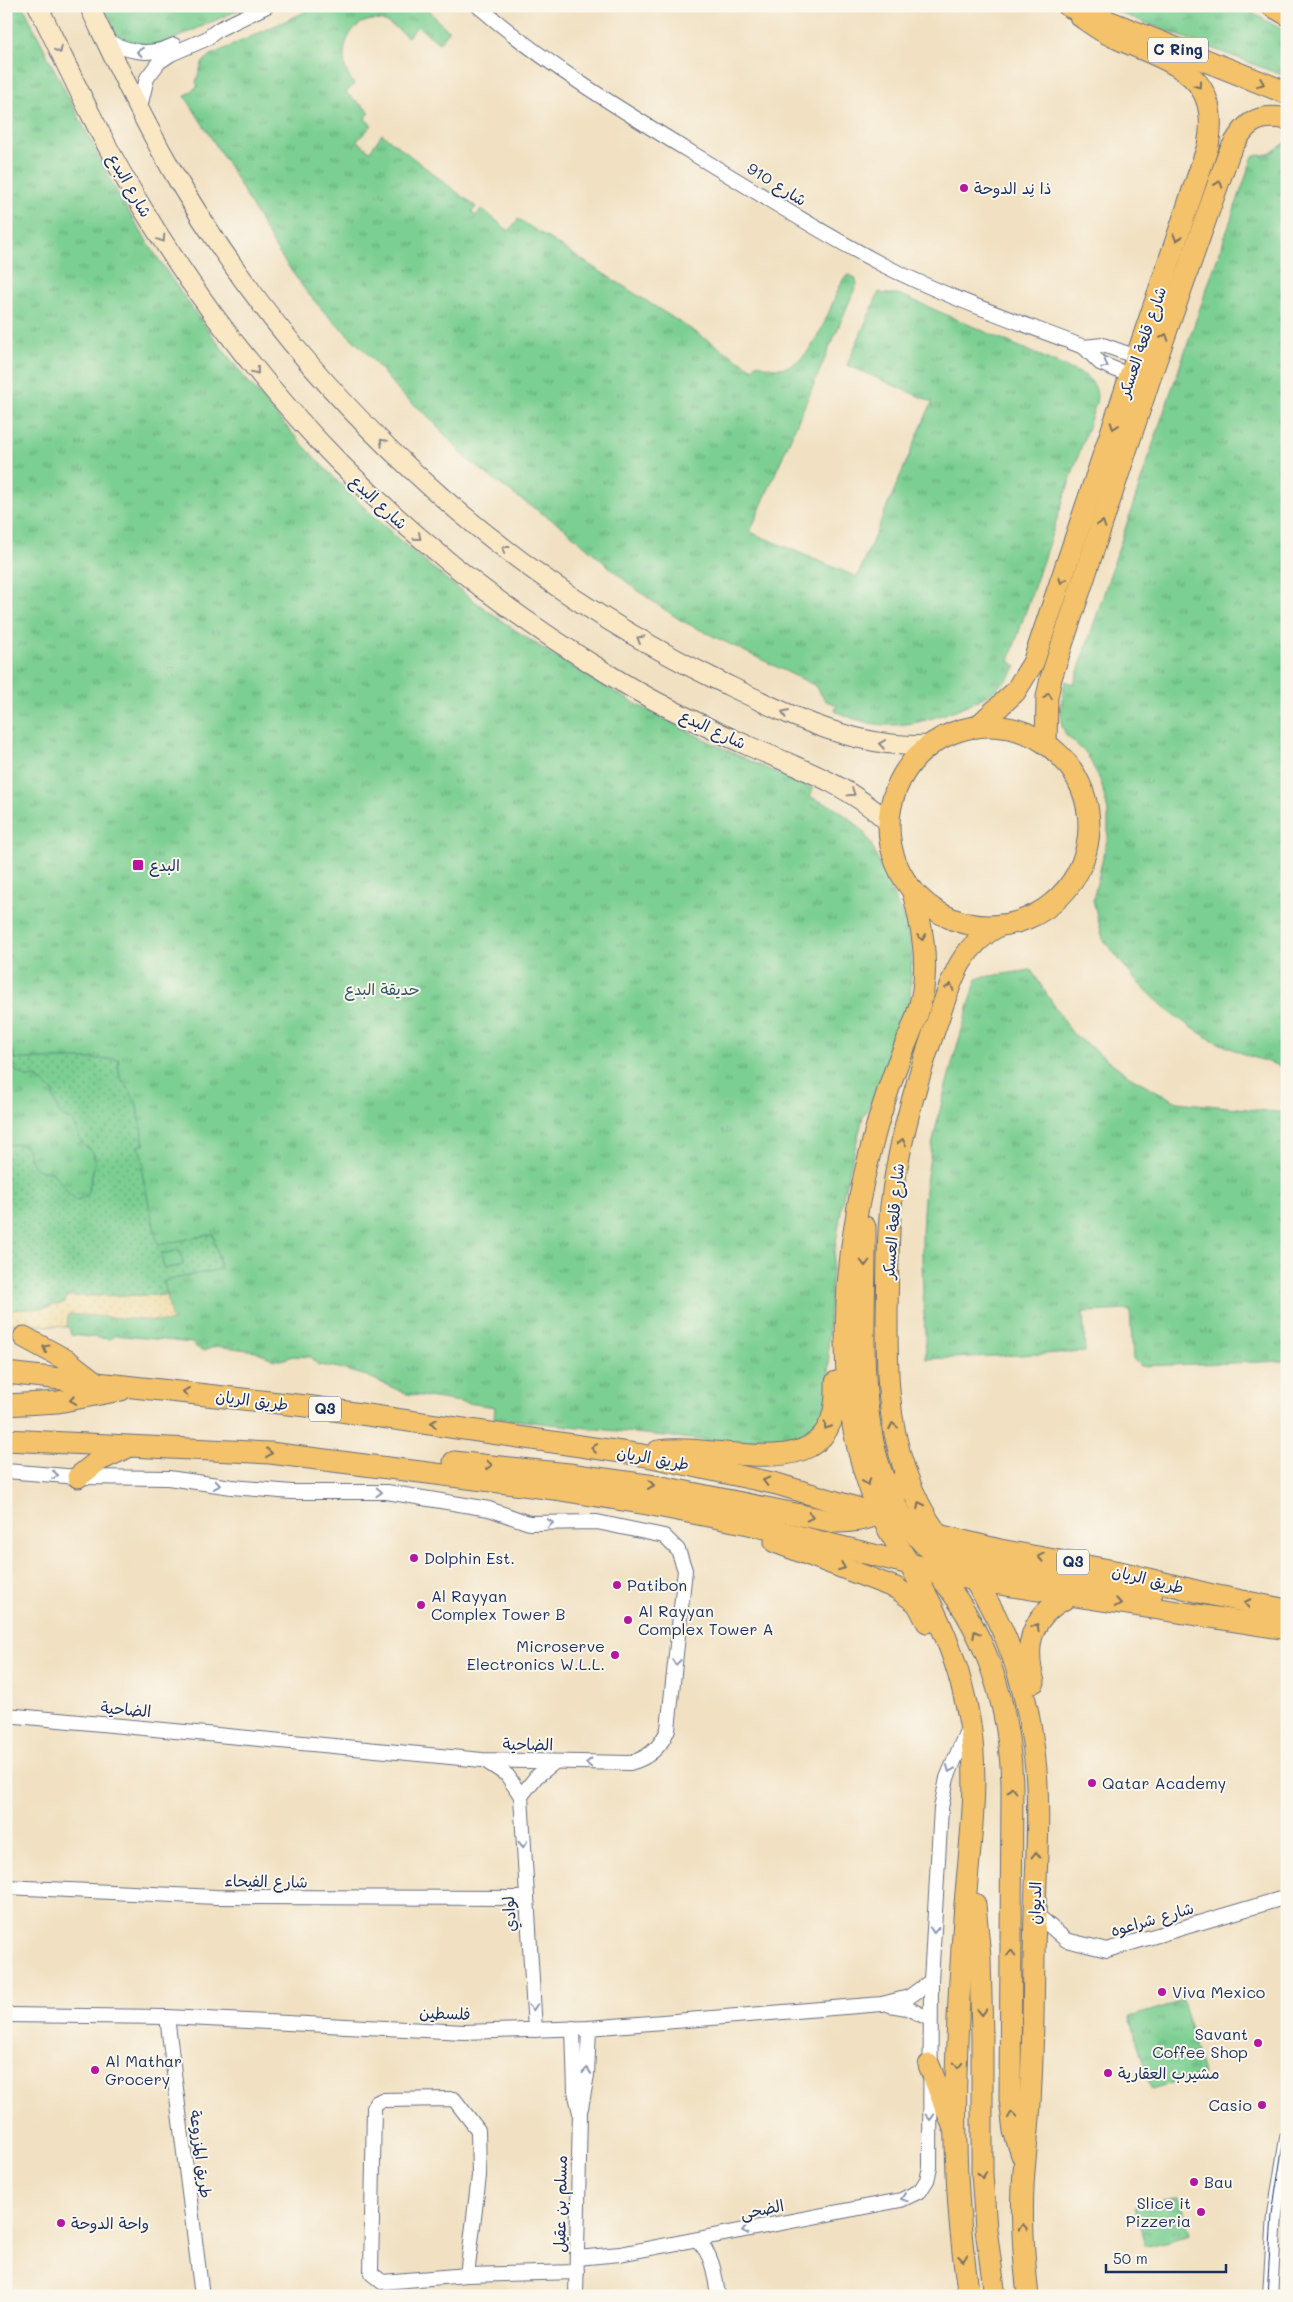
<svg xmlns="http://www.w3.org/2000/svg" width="1293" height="2302" font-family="Mali,'Playpen Sans Arabic',sans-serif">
<defs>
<pattern id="grass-tufts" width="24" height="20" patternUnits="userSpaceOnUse" patternTransform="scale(1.25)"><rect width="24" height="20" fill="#7bcf92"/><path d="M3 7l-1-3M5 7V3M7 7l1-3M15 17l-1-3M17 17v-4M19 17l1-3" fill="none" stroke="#64a87a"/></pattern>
<pattern id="sand-dots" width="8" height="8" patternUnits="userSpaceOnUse" patternTransform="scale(1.25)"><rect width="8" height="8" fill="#eeda9e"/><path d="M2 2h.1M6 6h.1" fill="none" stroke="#ccbb8a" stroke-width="1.8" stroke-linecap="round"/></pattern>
<pattern id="garden-dots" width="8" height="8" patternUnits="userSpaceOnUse" patternTransform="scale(1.25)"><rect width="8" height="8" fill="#7bcf92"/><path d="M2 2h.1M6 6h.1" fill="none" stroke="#64a87a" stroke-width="1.8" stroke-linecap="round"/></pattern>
</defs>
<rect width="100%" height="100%" fill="#fbf7ec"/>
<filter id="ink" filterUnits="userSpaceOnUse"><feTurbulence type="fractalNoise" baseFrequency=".02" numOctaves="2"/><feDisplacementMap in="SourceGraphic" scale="10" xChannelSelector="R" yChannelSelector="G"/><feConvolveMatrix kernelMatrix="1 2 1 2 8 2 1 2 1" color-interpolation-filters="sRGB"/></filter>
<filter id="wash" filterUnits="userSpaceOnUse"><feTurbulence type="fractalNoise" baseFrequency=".0096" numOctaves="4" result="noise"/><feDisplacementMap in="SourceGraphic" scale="20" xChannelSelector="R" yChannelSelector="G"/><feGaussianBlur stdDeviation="1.12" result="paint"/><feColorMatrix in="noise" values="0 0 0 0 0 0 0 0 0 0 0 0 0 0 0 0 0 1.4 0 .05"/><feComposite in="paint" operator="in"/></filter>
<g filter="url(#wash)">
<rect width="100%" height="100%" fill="#f1e1c2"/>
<!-- grass -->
<g fill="url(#grass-tufts)" stroke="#4b7f78">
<path d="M 6,6 L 23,6 C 46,53 69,99 93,145 C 103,165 113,186 125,206 C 222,367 350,515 505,623 C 601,690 706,743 813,789 L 810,797 L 834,807 L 855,823 L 864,833 L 871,844 L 901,913 L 907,926 L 912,953 L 910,1003 L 882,1085 L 863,1117 L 844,1192 L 832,1267 L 828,1344 L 830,1383 L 822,1424 L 787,1449 L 494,1418 L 495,1407 L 407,1394 L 367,1376 L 335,1367 L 318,1365 L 310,1357 L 293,1356 L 281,1360 L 274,1360 L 256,1351 L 216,1346 L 204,1351 L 196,1347 L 193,1343 L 115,1335 L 111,1339 L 71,1335 L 69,1327 L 6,1323 Z"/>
<path d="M 102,6 L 247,6 L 154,48 L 128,44 L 121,39 L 115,32 Z"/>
<path d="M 318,6 L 427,6 L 436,19 L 449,31 L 439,43 L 417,26 L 408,37 C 401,32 394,25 385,22 C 350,10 331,57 354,84 L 346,93 L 370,112 L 365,119 L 372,125 L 357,141 L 370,151 L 382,134 L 476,207 L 472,212 L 476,216 L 482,209 L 509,231 L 518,219 L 753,369 L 757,363 C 812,388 825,312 844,278 L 850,275 L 855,278 L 857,284 L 750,532 L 857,577 L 932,402 L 847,365 L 879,292 C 887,296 892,292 901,295 L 1084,375 C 1094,382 1099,391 1096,403 L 1009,661 L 1017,666 C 1003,689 984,698 960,708 C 914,727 881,733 835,711 L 837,705 L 826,701 L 814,685 L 682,621 L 655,603 L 628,583 L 563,527 L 513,494 L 466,458 L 426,414 L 401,394 L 367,353 L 326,314 L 305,290 L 276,249 L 232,171 L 185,96 L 198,86 L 196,82 L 202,63 L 211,55 Z"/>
<path d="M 1102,6 L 1239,6 L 1287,32 L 1287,77 Z"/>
<path d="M 1287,142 L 1287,1068 L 1246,1055 L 1210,1039 L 1191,1027 L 1172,1014 L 1137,982 L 1103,939 L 1093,900 L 1108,836 L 1108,811 L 1101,782 L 1087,754 L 1067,736 L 1062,727 L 1061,708 L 1065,681 L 1074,684 L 1160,423 L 1253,156 L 1269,154 Z"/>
<path d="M 1031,970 L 1072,1033 L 1129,1076 L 1177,1102 L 1287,1113 L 1287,1361 L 1140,1366 L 1133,1359 L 1130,1310 L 1083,1312 L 1085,1352 L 926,1359 C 924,1297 917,1232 928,1169 C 938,1105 959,1041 977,978 Z"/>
<path d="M 1183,2001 L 1203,2074 L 1151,2089 L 1130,2017 Z"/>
<path d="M 1179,2196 L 1190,2235 L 1145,2247 L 1135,2207 Z"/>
</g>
<!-- sand -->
<path fill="url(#sand-dots)" stroke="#84847e" d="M 167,1295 L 172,1322 L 68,1314 L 67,1327 L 6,1323 L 6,1310 L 51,1307 L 66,1296 Z"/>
<!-- garden -->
<path fill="url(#garden-dots)" stroke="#4b7f78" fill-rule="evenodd" d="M 6,1048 L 13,1051 L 14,1059 L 119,1059 L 118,1067 L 120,1076 L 136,1102 L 144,1144 L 137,1146 L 141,1153 L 144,1167 L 141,1168 L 158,1245 L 213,1234 L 221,1269 L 164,1281 L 167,1295 L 66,1296 L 65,1303 L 36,1309 L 6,1310 L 6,1145 C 37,1141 23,1156 36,1169 L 53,1173 L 69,1194 L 77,1200 L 87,1196 L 95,1163 L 94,1154 L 81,1141 L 73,1121 L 63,1117 L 59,1113 L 53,1096 L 55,1093 L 36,1077 L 28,1078 L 13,1069 L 15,1065 L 6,1061 ZM 180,1250 L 183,1265 L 164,1269 L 161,1254 Z"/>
</g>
<g filter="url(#ink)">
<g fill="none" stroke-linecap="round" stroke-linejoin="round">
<!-- minor casing -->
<g stroke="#666d81" stroke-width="16">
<g id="minor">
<path d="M 478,6 C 544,63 618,108 692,153 C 755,191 816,230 881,264 C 946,297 1016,321 1084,347 L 1103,345 L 1137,357"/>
<path d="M 106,41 C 131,52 149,57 174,45"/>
<path d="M 139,111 L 147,78 L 159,62 L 171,54 L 206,39 L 219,29 L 267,6"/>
<path d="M 1084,347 L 1100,363 L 1131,376"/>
<path d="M 6,1471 L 78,1477 L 168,1478 L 232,1487 L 292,1492 L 387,1492 L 489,1509 L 529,1523 L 597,1522 L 664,1536 L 678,1550 L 685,1570 L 668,1729 C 661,1747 649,1758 630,1763 L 482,1760 L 6,1715"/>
<path d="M 487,1762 L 507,1775 L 521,1796 L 535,2030"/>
<path d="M 521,1796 L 536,1777 L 555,1762"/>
<path d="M 6,1887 L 216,1897 L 526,1898"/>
<path d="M 1035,1913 L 1066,1940 L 1107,1950 L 1287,1897"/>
<path d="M 890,2005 L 907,2008 L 930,2019"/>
<path d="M 6,2015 L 167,2017 L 464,2032 L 589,2028 L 882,2004 L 909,1997 L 931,1981"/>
<path d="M 167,2017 L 202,2296"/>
<path d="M 573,2028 L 575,2091 L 580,2113 L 576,2296"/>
<path d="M 581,2108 L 587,2075 L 589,2028"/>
<path d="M 697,2240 C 713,2254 715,2276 718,2296"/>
<path d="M 577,2258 L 620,2254 L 901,2200 L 920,2191 L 927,2180 L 930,2168 L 931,1981 L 941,1808 L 947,1778 L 968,1728"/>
<path d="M 467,2275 L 479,2176 L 478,2130 L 454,2099 L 382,2100 L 376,2103 L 374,2108 L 371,2273 L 382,2282 L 467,2275 L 577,2272"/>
<path d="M 1270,2296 L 1275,2214 L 1287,2138"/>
</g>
</g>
<!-- secondary casing -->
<g stroke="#666d81" stroke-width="21">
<g id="secondary">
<path d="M 38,6 C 69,70 99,135 135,196 C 254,396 407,551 605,672 C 651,701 701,725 751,747 C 800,768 849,785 889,823"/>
<path d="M 89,6 C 118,66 146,127 180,184 C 306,395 494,571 715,679 C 783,712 853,750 931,745"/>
</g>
</g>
<!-- primary casing -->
<g stroke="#666d81" stroke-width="23">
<g id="primary">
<circle cx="989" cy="826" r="100"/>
<path d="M 977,727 L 1015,692 L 1033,663 L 1208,146 C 1223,70 1167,62 1112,36 C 1100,31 1090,23 1080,16"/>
<path d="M 1046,744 L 1047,697 L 1051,678 L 1152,372 L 1229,153 C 1243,126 1254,112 1287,119"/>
<path d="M 912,889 C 921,922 928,956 923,990 C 919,1016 907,1040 897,1065 C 888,1090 879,1115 873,1141 C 855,1206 846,1274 846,1342 C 846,1401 855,1457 879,1511 C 891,1538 909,1561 922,1587 C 945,1629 962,1676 970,1724 C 980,1790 968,1853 964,1919 C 955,2044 949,2171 969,2296"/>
<path d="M 1000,925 C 956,949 950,987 934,1031 C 914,1088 898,1146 891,1206 C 887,1242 888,1278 887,1314 C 887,1368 887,1419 905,1471 C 913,1493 924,1516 938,1535 C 949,1551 963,1564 974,1580 C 1013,1635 1030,1703 1036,1770 C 1040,1817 1036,1866 1035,1914 C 1033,1976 1034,2039 1030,2102 C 1029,2130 1024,2159 1023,2188 C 1021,2224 1024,2260 1028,2296"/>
<path d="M 865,1227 C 867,1342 842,1495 953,1568"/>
<path d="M 24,1337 L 68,1361 L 94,1381"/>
<path d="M 6,1373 L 306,1406 L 642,1455 L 777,1484 L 880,1515 L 938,1535 L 1000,1550 L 1120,1572 L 1208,1594 L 1287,1610"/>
<path d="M 6,1405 L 58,1402 L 121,1390"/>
<path d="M 6,1440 L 270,1453 L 554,1489 L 647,1504 L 749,1524 L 974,1580 L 1287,1629"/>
<path d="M 658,1451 C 723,1441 841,1495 836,1382"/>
<path d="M 454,1462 L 569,1474 L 662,1487 L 835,1522 C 877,1522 892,1512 905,1473"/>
<path d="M 78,1477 L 98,1461 L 126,1448"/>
<path d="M 775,1542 L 896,1588 L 917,1603 L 927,1622"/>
<path d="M 950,1559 L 1152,1593"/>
<path d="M 931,1566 C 986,1626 1010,1706 1012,1786 L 1010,2099 L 1014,2131 L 1022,2155"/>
<path d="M 1034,1682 C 1023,1643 1032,1614 1070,1596"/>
<path d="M 975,1904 L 980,1957 L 982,2038 L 982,2174 L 986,2229 L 995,2296"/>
<path d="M 929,2065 L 953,2126"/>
</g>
</g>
<!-- trunk casing -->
<g stroke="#666d81" stroke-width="24">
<g id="trunk">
<path d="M 1069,6 L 1287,93"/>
<path d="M 1273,6 L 1287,14"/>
</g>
</g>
<!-- minor -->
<use href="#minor" stroke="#fff" stroke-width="14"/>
<!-- secondary -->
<use href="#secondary" stroke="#fae7c3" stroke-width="19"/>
<!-- primary -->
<use href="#primary" stroke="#f3c26a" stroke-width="21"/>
<!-- trunk -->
<use href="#trunk" stroke="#f3c26a" stroke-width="22"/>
<!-- tram -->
<path stroke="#1b2f5e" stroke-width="1" d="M 1267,2296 L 1272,2214 L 1287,2119"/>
</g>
<!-- one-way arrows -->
<defs><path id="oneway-chevron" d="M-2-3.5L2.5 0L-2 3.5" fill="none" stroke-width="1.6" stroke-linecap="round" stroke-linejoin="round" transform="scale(1.25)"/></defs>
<g stroke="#8a8b90">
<use href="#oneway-chevron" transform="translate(59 50) rotate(64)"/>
<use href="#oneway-chevron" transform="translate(162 239) rotate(57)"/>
<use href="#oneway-chevron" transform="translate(256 371) rotate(51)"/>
<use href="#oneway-chevron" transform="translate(383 442) rotate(-135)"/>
<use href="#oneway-chevron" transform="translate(418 537) rotate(41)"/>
<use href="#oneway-chevron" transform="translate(505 549) rotate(-142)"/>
<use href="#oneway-chevron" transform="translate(640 639) rotate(-150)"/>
<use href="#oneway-chevron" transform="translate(785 713) rotate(-156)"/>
<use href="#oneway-chevron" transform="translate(882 744) rotate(-172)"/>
<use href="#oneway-chevron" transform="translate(852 793) rotate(33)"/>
</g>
<g stroke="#8d97ae">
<use href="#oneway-chevron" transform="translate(140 52) rotate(-175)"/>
<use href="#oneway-chevron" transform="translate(1105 365) rotate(26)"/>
<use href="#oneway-chevron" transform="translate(55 1475) rotate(4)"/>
<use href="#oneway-chevron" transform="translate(217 1485) rotate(8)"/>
<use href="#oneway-chevron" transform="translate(379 1492) rotate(3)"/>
<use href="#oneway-chevron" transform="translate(550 1523) rotate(-5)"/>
<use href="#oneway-chevron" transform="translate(676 1662) rotate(96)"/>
<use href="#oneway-chevron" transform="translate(589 1763) rotate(-179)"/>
<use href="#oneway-chevron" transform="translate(950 1769) rotate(113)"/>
<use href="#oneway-chevron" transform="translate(523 1844) rotate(87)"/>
<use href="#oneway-chevron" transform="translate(934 1930) rotate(93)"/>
<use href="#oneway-chevron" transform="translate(533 2007) rotate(86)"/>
<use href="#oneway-chevron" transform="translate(587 2071) rotate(-85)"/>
<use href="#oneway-chevron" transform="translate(930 2117) rotate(88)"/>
<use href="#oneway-chevron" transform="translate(904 2198) rotate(162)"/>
<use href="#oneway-chevron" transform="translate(745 2230) rotate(169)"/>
</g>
<g stroke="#7c7163">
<use href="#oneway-chevron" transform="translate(1261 83) rotate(22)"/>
<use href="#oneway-chevron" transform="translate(1198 85) rotate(54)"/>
<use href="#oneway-chevron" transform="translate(1219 184) rotate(-71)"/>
<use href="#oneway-chevron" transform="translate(1177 238) rotate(109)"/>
<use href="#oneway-chevron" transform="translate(1165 337) rotate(-71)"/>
<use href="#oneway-chevron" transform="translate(1114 426) rotate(109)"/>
<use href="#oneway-chevron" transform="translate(1102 524) rotate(-72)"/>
<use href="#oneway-chevron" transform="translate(1062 580) rotate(109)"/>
<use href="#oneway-chevron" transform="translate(1048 696) rotate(-83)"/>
<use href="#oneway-chevron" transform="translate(922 937) rotate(83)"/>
<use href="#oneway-chevron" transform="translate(950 987) rotate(-72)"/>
<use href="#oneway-chevron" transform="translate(902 1142) rotate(-79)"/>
<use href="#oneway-chevron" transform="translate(865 1263) rotate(90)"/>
<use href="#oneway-chevron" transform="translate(46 1348) rotate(-151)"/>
<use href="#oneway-chevron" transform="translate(186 1392) rotate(-173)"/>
<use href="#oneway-chevron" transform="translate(73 1400) rotate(171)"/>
<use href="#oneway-chevron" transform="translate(434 1423) rotate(-172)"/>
<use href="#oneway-chevron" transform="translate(827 1426) rotate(122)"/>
<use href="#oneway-chevron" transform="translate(893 1426) rotate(-101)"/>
<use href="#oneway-chevron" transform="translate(594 1448) rotate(-171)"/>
<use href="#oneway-chevron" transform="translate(269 1453) rotate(5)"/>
<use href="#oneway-chevron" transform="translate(489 1465) rotate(6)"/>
<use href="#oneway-chevron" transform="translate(766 1481) rotate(-166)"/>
<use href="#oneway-chevron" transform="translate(867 1482) rotate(70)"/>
<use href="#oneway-chevron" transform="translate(651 1485) rotate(8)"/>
<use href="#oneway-chevron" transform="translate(920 1505) rotate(-117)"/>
<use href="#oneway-chevron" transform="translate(810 1517) rotate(13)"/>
<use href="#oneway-chevron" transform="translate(1041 1557) rotate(-170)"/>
<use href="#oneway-chevron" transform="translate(842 1567) rotate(22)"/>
<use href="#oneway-chevron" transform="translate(1118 1603) rotate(9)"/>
<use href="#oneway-chevron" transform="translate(1247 1603) rotate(-168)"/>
<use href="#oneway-chevron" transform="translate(1036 1627) rotate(-61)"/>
<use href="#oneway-chevron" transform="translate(976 1634) rotate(-118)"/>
<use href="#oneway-chevron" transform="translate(1012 1790) rotate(-90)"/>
<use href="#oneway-chevron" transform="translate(1036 1855) rotate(-89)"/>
<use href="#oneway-chevron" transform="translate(1011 1953) rotate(-90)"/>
<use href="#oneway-chevron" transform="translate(982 2012) rotate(89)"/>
<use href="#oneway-chevron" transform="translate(958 2065) rotate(92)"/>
<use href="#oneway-chevron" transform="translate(1012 2115) rotate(-98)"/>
<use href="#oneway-chevron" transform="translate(982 2175) rotate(87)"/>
<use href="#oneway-chevron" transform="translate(1023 2227) rotate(-92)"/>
<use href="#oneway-chevron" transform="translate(963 2258) rotate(83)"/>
</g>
</g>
<!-- markers -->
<g fill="#b5179e" stroke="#fbf7ec" stroke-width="2">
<circle cx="964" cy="188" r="5"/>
<rect x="132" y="859" width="12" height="12" rx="2.5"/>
<circle cx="414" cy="1558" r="5"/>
<circle cx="617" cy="1585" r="5"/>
<circle cx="421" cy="1605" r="5"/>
<circle cx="628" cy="1620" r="5"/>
<circle cx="615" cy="1655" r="5"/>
<circle cx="1092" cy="1783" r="5"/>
<circle cx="1162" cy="1992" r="5"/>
<circle cx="1258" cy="2043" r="5"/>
<circle cx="95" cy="2070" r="5"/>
<circle cx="1108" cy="2073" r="5"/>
<circle cx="1262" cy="2105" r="5"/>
<circle cx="1194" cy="2182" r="5"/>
<circle cx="1201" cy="2212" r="5"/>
<circle cx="61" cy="2223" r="5"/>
</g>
<g text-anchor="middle" stroke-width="4" stroke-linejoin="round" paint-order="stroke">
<!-- shield labels -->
<g fill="#fbf7ec" stroke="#5e6b89" stroke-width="1">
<rect x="1148" y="37.5" width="60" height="25" rx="4"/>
<rect x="309" y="1396.5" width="32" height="25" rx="4"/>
<rect x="1057" y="1549.5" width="32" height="25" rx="4"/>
</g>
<g font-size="15" font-weight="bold" fill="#1b2f5e">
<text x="1178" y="55">C Ring</text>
<text x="325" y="1414">Q3</text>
<text x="1073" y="1567">Q3</text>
</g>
<!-- street labels -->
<g font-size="16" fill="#1b2f5e" stroke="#fbf7ec">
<text transform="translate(777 184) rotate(32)" y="6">شارع 910</text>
<text transform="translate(130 185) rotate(60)" y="6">شارع البدع</text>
<text transform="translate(1142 342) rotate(-71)" y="6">شارع قلعة العسكر</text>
<text transform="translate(379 502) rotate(43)" y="6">شارع البدع</text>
<text transform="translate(713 729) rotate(25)" y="6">شارع البدع</text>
<text transform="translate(893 1221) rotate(-85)" y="6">شارع قلعة العسكر</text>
<text transform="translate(252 1400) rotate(7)" y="6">طريق الريان</text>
<text transform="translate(653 1458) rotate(10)" y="6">طريق الريان</text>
<text transform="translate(1148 1579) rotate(14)" y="6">طريق الريان</text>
<text transform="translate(126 1709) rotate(5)" y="6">الضاحية</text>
<text transform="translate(528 1744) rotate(1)" y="6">الضاحية</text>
<text transform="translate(266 1881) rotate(1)" y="6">شارع الفيحاء</text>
<text transform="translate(1035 1903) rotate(-89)" y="6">الديوان</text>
<text transform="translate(509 1914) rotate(-94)" y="6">لوادي</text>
<text transform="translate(1152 1919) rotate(-16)" y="6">شارع شراعوه</text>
<text transform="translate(445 2013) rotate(2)" y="6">فلسطين</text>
<text transform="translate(201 2154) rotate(83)" y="6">طريق المزروعة</text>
<text transform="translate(560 2204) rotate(-89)" y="6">مسلم بن عقيل</text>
<text transform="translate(762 2209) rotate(-11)" y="6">الضحى</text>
</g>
<!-- poi labels -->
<g font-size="16" fill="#1b2f5e" stroke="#fbf7ec" text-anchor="start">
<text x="974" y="194">ذا نِد الدوحة</text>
<text x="149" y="871">البدع</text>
<text x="424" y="1564">Dolphin Est.</text>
<text x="627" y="1591">Patibon</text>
<text x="431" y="1602">Al Rayyan<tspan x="431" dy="18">Complex Tower B</tspan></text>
<text x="638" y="1617">Al Rayyan<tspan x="638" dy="18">Complex Tower A</tspan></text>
<text x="605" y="1652" text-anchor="end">Microserve<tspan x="605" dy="18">Electronics W.L.L.</tspan></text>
<text x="1102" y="1789">Qatar Academy</text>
<text x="1172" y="1998">Viva Mexico</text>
<text x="1248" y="2040" text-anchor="end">Savant<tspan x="1248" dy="18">Coffee Shop</tspan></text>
<text x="105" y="2067">Al Mathar<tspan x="105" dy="18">Grocery</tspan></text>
<text x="1118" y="2079">مشيرب العقارية</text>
<text x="1252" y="2111" text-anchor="end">Casio</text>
<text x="1204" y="2188">Bau</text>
<text x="1191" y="2209" text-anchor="end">Slice it<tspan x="1191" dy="18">Pizzeria</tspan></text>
<text x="71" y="2229">واحة الدوحة</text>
</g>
<!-- park labels -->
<g font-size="16" fill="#33576b" stroke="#fbf7ec">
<text x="382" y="995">حديقة البدع</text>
</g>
</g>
<!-- margin -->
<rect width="1293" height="2302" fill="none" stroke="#fbf7ec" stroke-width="25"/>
<!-- scale -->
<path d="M1106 2264v8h120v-8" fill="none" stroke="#1b2f5e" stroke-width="2.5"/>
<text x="1113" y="2264" font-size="15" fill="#1b2f5e" stroke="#fbf7ec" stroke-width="4" paint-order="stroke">50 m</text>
</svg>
